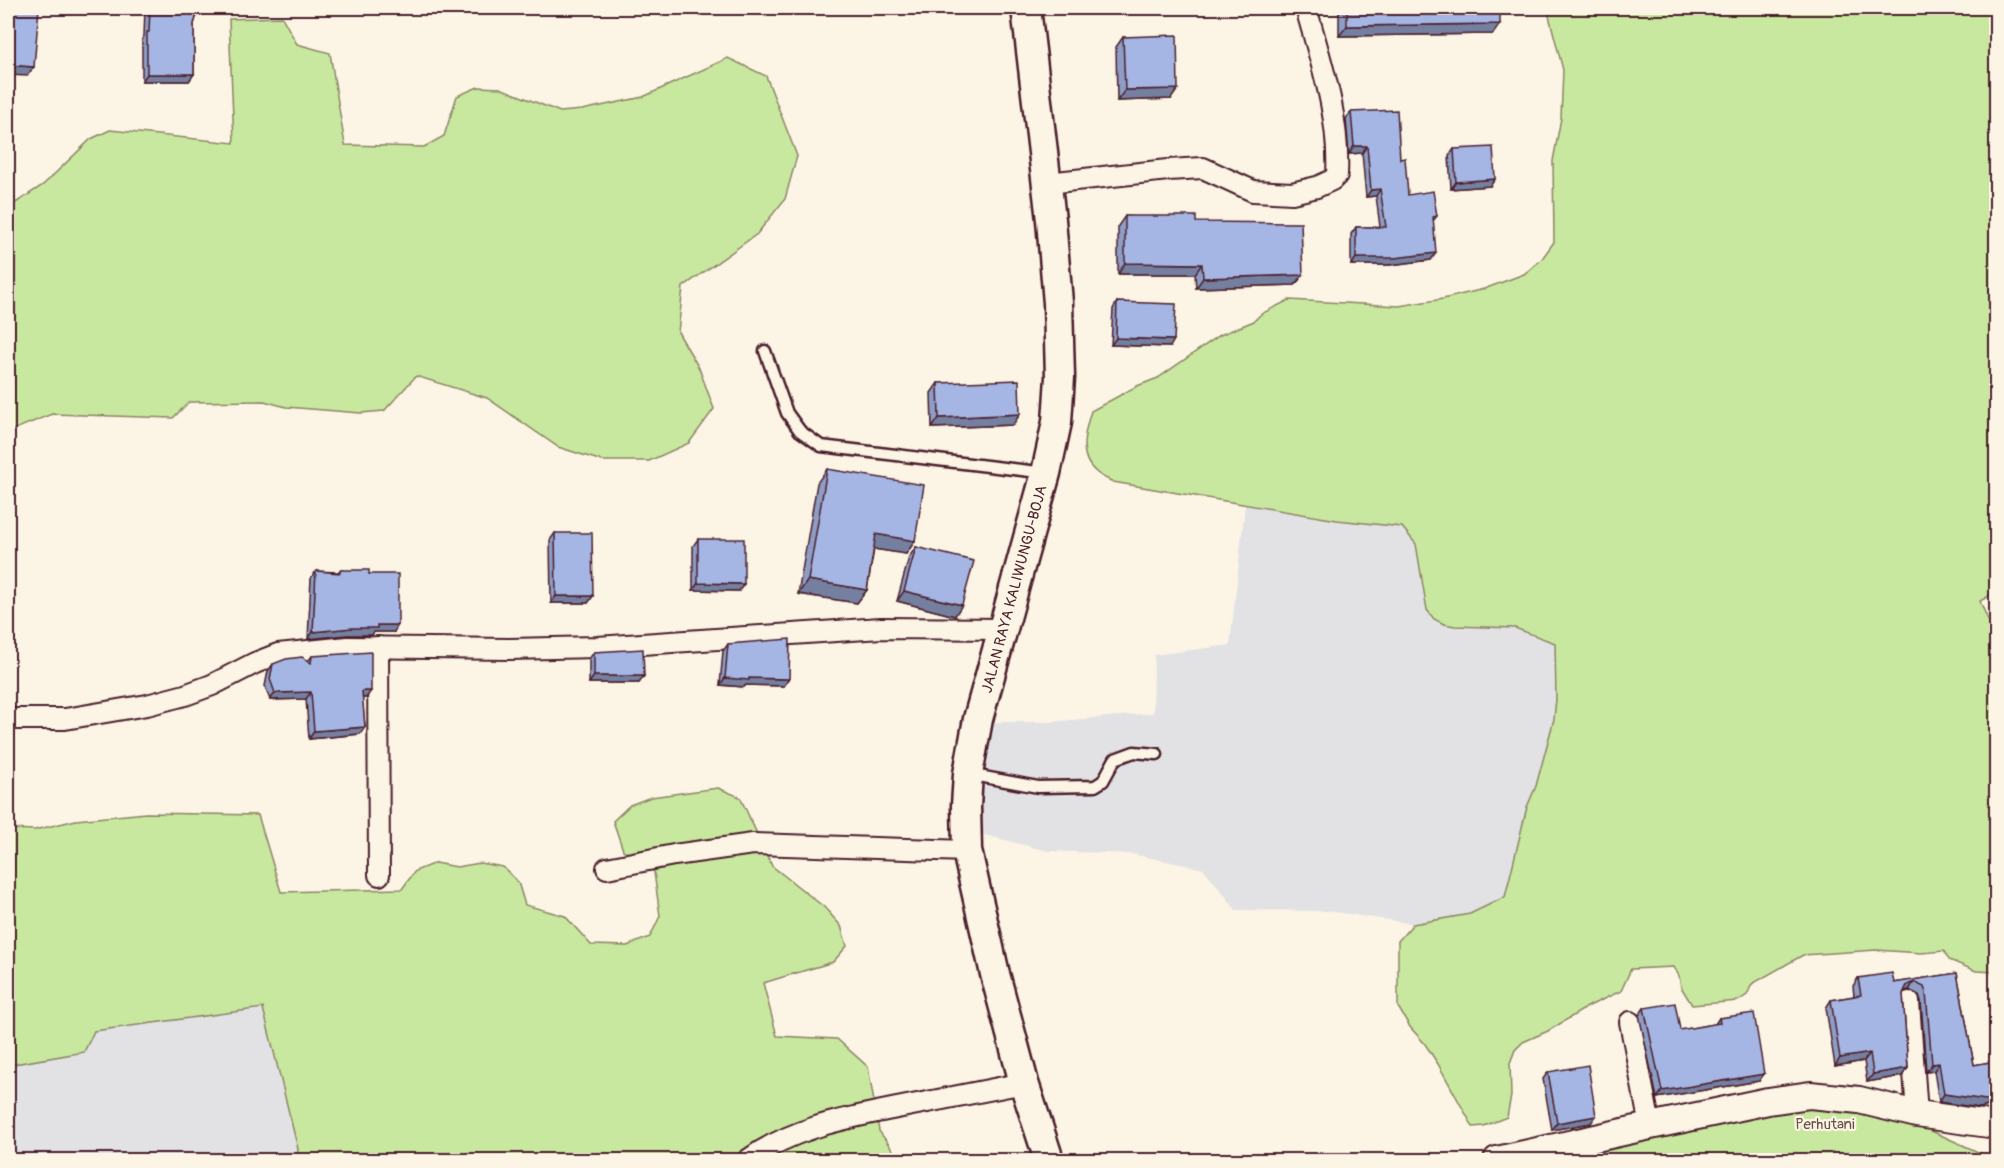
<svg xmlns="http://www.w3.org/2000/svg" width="2004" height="1168" font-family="Pangolin,sans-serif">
<rect width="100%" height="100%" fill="#fcf5e5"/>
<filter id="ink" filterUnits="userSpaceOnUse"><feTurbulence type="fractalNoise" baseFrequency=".0167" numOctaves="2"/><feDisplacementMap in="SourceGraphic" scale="12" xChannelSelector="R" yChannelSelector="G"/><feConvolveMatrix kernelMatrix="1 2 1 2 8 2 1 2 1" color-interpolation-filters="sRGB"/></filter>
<g filter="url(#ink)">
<!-- built -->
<g fill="#e2e2e5">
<path d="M 1245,505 L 1337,520 L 1402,527 L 1416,544 L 1427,610 L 1455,626 L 1515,628 L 1555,643 L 1556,699 L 1554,719 L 1536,786 L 1527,807 L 1505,897 L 1470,914 L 1413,924 L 1328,911 L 1236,910 L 1204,869 L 1132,854 L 1047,851 L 977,833 L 989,722 L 1049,722 L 1153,713 L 1154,655 L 1230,645 Z"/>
<path d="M 264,1008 L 298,1149 L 297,1160 L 8,1160 L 8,1065 L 84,1052 L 94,1031 Z"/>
</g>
<!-- green -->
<g fill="#c9e89f" stroke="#8a8465" stroke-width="1.5">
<path d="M 1547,8 L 1996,8 L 1996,592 L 1980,601 L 1988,620 L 1996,628 L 1996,972 L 1976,971 L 1949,960 L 1944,951 L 1921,953 L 1876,950 L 1803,955 L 1752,984 L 1747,995 L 1738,1001 L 1692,1005 L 1681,987 L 1679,976 L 1674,967 L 1631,969 L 1621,991 L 1589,1006 L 1548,1031 L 1523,1042 L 1515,1050 L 1510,1063 L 1511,1096 L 1507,1117 L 1484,1126 L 1473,1127 L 1438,1064 L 1425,1044 L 1410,1027 L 1398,1007 L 1398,941 L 1413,924 L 1470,914 L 1505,897 L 1527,807 L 1536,786 L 1554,719 L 1556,699 L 1555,643 L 1515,628 L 1455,626 L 1444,624 L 1434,619 L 1427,610 L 1416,544 L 1402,527 L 1337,520 L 1113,482 C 1107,479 1100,476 1096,472 C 1077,457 1085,430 1091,411 L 1137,386 L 1158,378 L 1220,335 L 1254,321 L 1261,314 L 1289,300 L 1399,306 L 1443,299 L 1484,289 L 1524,274 L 1541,260 L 1554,242 L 1553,161 L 1561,118 L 1563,70 Z"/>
<path d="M 282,17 L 297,44 L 330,53 L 345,145 L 424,147 L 444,136 L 457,96 L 478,87 L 500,88 L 560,112 L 582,110 L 643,97 L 728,58 L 766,76 L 797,156 L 785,199 L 757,234 L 683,287 L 678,332 L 699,368 L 714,409 L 689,443 L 649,461 L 602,461 L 558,447 L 487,398 L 416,376 L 384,411 L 361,413 L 286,407 L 264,401 L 189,402 L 173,418 L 52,414 L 8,432 L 8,205 L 14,204 L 43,185 L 91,139 L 110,130 L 234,143 L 229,19 Z"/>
<path d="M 718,788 L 740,797 L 772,866 L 824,907 L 841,926 L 847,946 L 833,962 L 763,983 L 777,1036 L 837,1039 L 868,1067 L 879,1131 L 900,1160 L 297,1160 L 298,1149 L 263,1008 L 94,1031 L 84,1052 L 8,1065 L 8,829 L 35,830 L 76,820 L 146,813 L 258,815 L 281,892 L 402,889 L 415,871 L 435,863 L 457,867 L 480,863 L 503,867 L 518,882 L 525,905 L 565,916 L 591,945 L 627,946 L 650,937 L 660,916 L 654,872 L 623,850 L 613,821 L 630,805 L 651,797 Z"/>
<path d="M 1829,1085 L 1996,1160 L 1522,1160 Z"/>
</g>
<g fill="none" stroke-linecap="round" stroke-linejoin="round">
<!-- service casing -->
<g stroke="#4a1f2b" stroke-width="15">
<g id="service">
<path d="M 765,351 L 787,413 L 800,431 L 821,446 L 1046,473"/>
<path d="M 968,774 L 1038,787 L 1095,786 L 1103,781 L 1115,759 L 1134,752 L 1157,754"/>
</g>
</g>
<!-- minor casing -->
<g stroke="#4a1f2b" stroke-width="24">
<g id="minor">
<path d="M 1047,183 L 1168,170 L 1203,168 L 1253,191 L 1292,193 L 1317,187 L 1332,180 L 1337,175 C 1340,117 1321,62 1306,8"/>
<path d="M 378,647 L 379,875"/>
<path d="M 8,719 L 65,719 L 147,705 L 185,695 L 212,685 L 255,663 L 278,654 L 348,647 L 509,649 L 597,647 L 881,628 L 1005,629"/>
<path d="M 607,868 L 674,855 L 753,844 L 967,851"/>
<path d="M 1909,1002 L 1917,1114"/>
<path d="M 1630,1022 L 1650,1126"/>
<path d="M 748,1160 C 793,1127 848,1118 902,1107 C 943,1099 984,1091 1024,1083"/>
</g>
</g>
<!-- tertiary casing -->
<g stroke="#4a1f2b" stroke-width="30">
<path id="tertiary" d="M 1497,1160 L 1650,1126 L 1768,1101 L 1810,1095 L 1859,1100 L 1917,1114 L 1996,1125"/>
</g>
<!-- secondary casing -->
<g stroke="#4a1f2b" stroke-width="33">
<path id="secondary" d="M 1026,8 L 1051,220 L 1058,303 L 1060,377 L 1057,422 L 1046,473 L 978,719 L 968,774 L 966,806 L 967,851 L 995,974 L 1024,1083 L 1049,1160"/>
</g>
<!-- service -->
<use href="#service" stroke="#fcf5e5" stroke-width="10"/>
<!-- minor -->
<use href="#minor" stroke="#fcf5e5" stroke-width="20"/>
<!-- tertiary -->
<use href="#tertiary" stroke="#fcf5e5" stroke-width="26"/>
<!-- secondary -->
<use href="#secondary" stroke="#fcf5e5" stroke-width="28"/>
</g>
<!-- wall -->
<g fill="#8e9dc5" stroke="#4a1f2b" stroke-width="1.5">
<path d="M 145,8 L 199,8 L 194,24 L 194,74 L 189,81 L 142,81 L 142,39 L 144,36 Z"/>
<path d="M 1339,8 L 1500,8 L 1493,34 L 1339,36 Z"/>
<path d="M 1123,37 L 1171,99 L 1117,101 L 1116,47 Z"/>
<path d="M 1351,112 L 1400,159 L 1408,195 L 1437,216 L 1433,221 L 1431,260 L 1389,265 L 1351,265 L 1351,234 L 1356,227 L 1380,227 L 1376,196 L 1366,197 L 1362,153 L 1349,154 L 1346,119 Z"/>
<path d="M 1454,149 L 1495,179 L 1490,186 L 1451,189 L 1449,156 Z"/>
<path d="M 1125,216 L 1196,222 L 1303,275 L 1295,285 L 1196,288 L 1195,274 L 1118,274 L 1118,226 Z"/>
<path d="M 1117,302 L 1170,347 L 1111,345 L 1113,309 Z"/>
<path d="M 938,383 L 1013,425 L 932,428 L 931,393 Z"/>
<path d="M 827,469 L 915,541 L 906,554 L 874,549 L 867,590 L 857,603 L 798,594 L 817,483 Z"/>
<path d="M 555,533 L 593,596 L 588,603 L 551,603 L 550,540 Z"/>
<path d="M 698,539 L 739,591 L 693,590 L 693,546 Z"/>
<path d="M 916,547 L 955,616 L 897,601 L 909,557 Z"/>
<path d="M 340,570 L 369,574 L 394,632 L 374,632 L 372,635 L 347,635 L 308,639 L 311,578 L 316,571 L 338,572 Z"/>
<path d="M 728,644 L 789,679 L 784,686 L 746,685 L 744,687 L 720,685 L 723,651 Z"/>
<path d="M 594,652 L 644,676 L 639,683 L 589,683 L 589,659 Z"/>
<path d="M 312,656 L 366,698 L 362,698 L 365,727 L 360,734 L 309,739 L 306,699 L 270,700 L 265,686 L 268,671 L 273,664 L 308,661 Z"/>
<path d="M 1957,973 L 1974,1065 L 1996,1061 L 1996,1110 L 1989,1109 L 1988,1106 L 1980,1108 L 1939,1102 L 1934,1071 L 1926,1072 L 1921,1001 L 1919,995 L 1909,990 L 1904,992 L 1903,994 L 1908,1068 L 1902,1076 L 1867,1082 L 1864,1061 L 1835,1066 L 1826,1008 L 1831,1000 L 1854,996 L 1853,986 L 1858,978 L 1894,983 Z"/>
<path d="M 1644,1008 L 1680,1030 L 1715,1024 L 1719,1018 L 1759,1081 L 1657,1098 L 1639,1015 Z"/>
<path d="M 1548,1072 L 1591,1123 L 1552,1130 L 1543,1079 Z"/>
</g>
<!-- shaded-wall -->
<g fill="#747fa0" stroke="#4a1f2b" stroke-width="1.5">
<path d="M 1500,24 L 1493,34 L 1339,36 L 1347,26 Z"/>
<path d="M 8,65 L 34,67 L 27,76 L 8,75 Z"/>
<path d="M 147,74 L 194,74 L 189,81 L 142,81 Z"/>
<path d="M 1178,89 L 1171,99 L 1117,101 L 1125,90 Z"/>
<path d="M 1354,146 L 1367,146 L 1362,153 L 1349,154 Z"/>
<path d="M 1495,179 L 1490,186 L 1451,189 L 1456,182 Z"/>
<path d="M 1380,189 L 1376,196 L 1366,197 L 1371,190 Z"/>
<path d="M 1436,253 L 1431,260 L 1389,265 L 1351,265 L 1356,258 Z"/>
<path d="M 1125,263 L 1202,264 L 1195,274 L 1118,274 Z"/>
<path d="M 1303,275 L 1295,285 L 1196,288 L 1203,278 Z"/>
<path d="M 1116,338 L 1174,340 L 1170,347 L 1111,345 Z"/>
<path d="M 1020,414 L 1013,425 L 932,428 L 939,418 Z"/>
<path d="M 876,534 L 915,541 L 906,554 L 867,548 Z"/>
<path d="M 808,580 L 867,590 L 857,603 L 798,594 Z"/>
<path d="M 698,583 L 744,584 L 739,591 L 693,590 Z"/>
<path d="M 904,591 L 962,605 L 955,616 L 897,601 Z"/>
<path d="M 556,596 L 593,596 L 588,603 L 551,603 Z"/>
<path d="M 377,625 L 398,625 L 394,632 L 374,632 L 372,635 L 347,635 L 308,639 L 313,632 Z"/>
<path d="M 594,676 L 644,676 L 639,683 L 589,683 Z"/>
<path d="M 725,678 L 749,678 L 789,679 L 784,686 L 746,685 L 744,687 L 720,685 Z"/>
<path d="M 362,691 L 371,691 L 366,698 L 357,698 Z"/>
<path d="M 311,692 L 306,699 L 270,700 L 275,693 Z"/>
<path d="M 365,727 L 360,734 L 309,739 L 314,731 Z"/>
<path d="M 1914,982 L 1909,990 L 1902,992 L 1907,985 Z"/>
<path d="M 1870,1053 L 1864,1061 L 1835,1066 L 1840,1058 Z"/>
<path d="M 1939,1063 L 1934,1071 L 1926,1072 L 1932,1064 Z"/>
<path d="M 1908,1068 L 1902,1076 L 1867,1082 L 1873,1074 Z"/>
<path d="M 1764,1074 L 1759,1081 L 1657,1098 L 1662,1091 Z"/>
<path d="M 1944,1094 L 1994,1099 L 1988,1106 L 1980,1108 L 1939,1102 Z"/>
<path d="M 1994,1101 L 1996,1101 L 1996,1110 L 1989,1109 Z"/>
<path d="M 1596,1116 L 1591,1123 L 1552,1130 L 1557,1123 Z"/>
</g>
<!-- building -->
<g fill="#a5b6e5" stroke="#4a1f2b" stroke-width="1.5">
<path d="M 8,8 L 39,8 L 34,67 L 8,65 Z"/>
<path d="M 150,8 L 199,8 L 194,24 L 194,74 L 147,74 L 147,32 L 149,32 Z"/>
<path d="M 1347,8 L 1500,8 L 1500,24 L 1347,26 Z"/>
<path d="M 1177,35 L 1178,89 L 1125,90 L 1123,37 Z"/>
<path d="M 1397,110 L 1400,159 L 1405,158 L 1408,195 L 1433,191 L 1437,216 L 1433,217 L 1436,253 L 1394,258 L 1356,258 L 1356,227 L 1386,227 L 1380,189 L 1371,190 L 1367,146 L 1354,146 L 1351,112 Z"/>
<path d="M 1493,147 L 1495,179 L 1456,182 L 1454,149 Z"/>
<path d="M 1125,216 L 1196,216 L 1196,222 L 1301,223 L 1303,275 L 1203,278 L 1202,264 L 1125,263 Z"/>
<path d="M 1117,302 L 1176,304 L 1174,340 L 1116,338 Z"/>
<path d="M 1019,380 L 1020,414 L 939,418 L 938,383 Z"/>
<path d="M 827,469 L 924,485 L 915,541 L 876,534 L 867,590 L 808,580 Z"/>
<path d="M 555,533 L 592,533 L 593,596 L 556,596 Z"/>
<path d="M 698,539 L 744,539 L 744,584 L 698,583 Z"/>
<path d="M 916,547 L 974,561 L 962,605 L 904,591 Z"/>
<path d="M 340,570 L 369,570 L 369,574 L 398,574 L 398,625 L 377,625 L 377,628 L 352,628 L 313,632 L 316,571 L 340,573 Z"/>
<path d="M 790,639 L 789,679 L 749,678 L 749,680 L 725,678 L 728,644 Z"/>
<path d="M 643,649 L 644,676 L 594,676 L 594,652 Z"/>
<path d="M 371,652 L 371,691 L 362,691 L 365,727 L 314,731 L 311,692 L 275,693 L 270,679 L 273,664 L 286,659 L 302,657 L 311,663 L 312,656 Z"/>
<path d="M 1892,973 L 1894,983 L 1957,973 L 1974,1065 L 1996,1061 L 1996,1101 L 1994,1101 L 1994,1099 L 1986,1100 L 1944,1094 L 1939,1063 L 1932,1064 L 1926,993 L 1924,987 L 1914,982 L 1907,985 L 1903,994 L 1908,1068 L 1873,1074 L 1870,1053 L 1840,1058 L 1831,1000 L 1861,995 L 1858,978 Z"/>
<path d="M 1675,1003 L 1680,1030 L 1720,1023 L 1719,1018 L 1754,1013 L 1764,1074 L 1662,1091 L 1644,1008 Z"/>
<path d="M 1588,1065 L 1596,1116 L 1557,1123 L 1548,1072 Z"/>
</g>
</g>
<g text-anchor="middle" stroke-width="4.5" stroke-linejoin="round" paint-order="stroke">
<!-- street labels -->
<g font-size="15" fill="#4a1f2b" stroke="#fcf5e5">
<text transform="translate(1014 589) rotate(-75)" y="5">JALAN RAYA KALIWUNGU-BOJA</text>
</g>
<!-- park labels -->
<g font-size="15" fill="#6a5148" stroke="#fcf5e5">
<text x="1825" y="1129">Perhutani</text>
</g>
</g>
<!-- margin -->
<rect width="2004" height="1168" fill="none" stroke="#fcf5e5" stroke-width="30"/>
<rect x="15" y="15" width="1974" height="1138" fill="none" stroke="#4a1f2b" stroke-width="2" filter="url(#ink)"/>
</svg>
